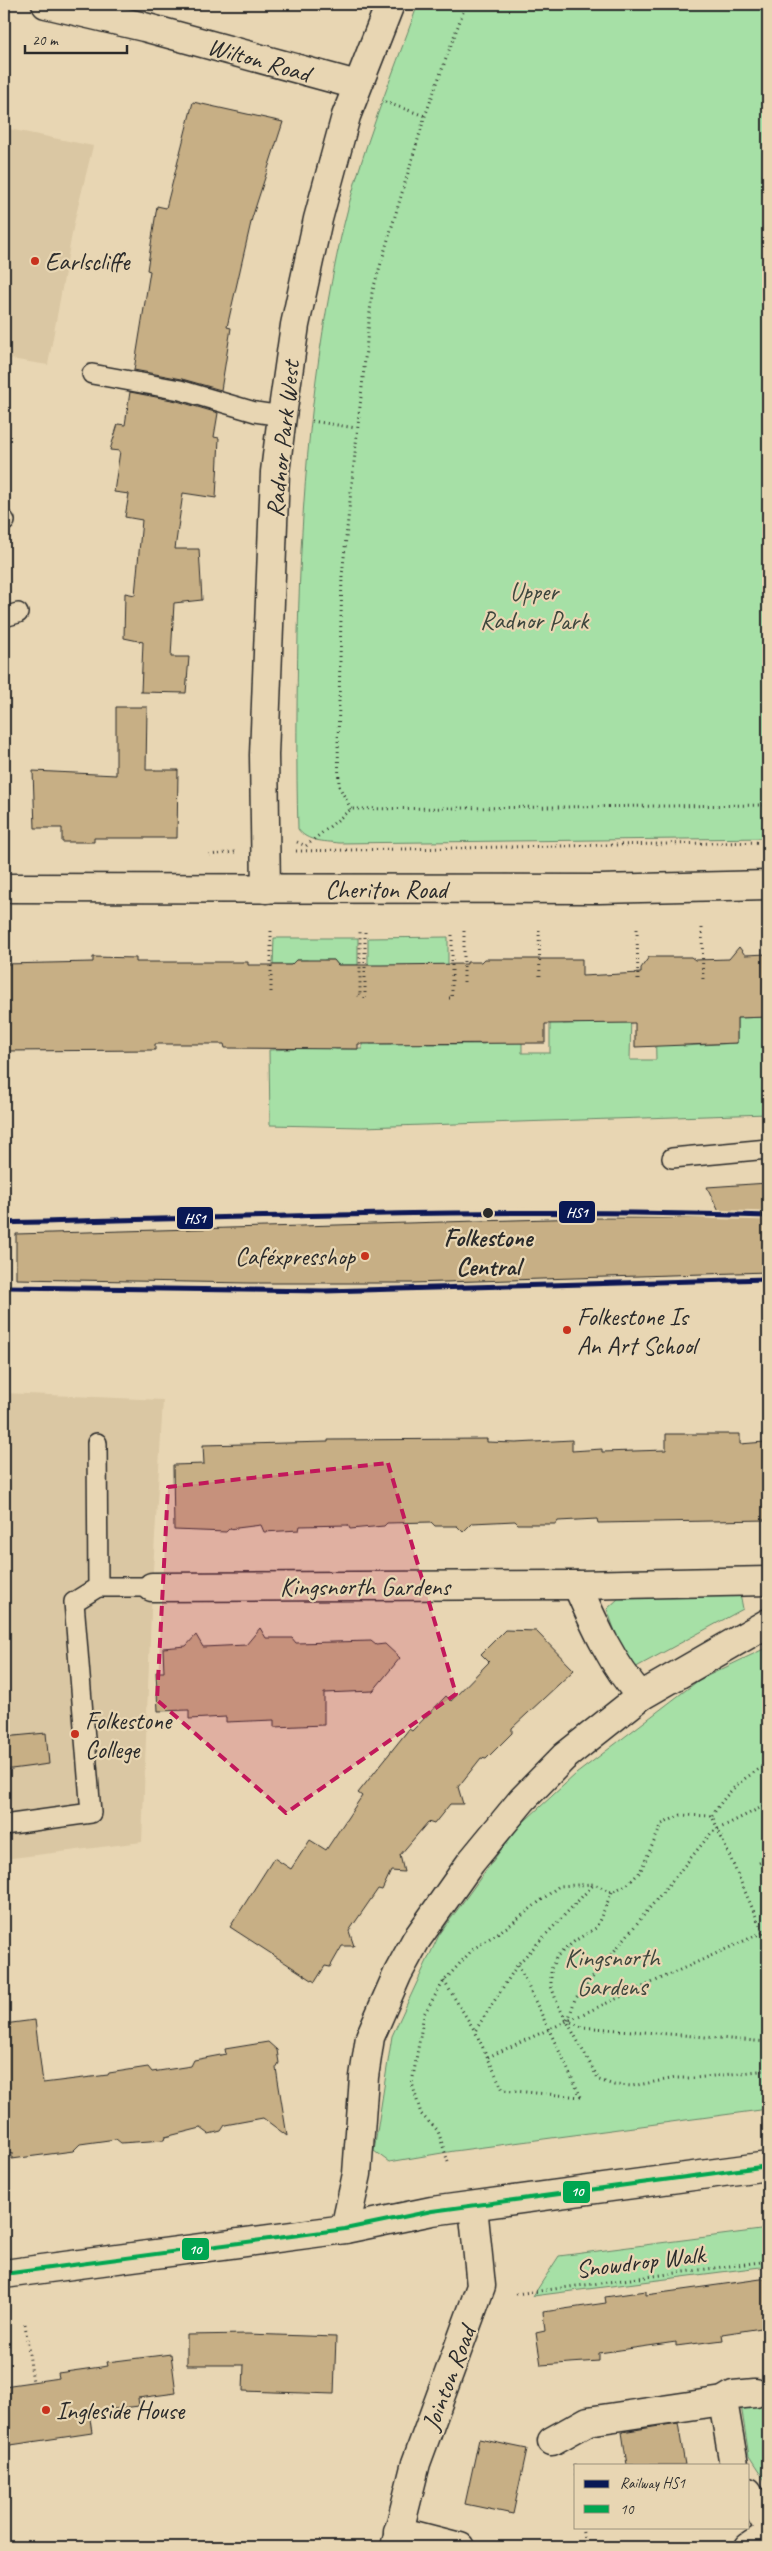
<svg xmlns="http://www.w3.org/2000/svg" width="772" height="2551" font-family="Caveat,sans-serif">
<rect width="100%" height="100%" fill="#e8d6b3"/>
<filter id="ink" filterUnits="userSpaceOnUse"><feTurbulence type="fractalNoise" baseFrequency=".02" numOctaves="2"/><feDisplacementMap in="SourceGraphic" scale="10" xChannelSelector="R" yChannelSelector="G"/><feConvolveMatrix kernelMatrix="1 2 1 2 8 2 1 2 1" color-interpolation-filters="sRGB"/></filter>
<g filter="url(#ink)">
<!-- built -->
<g fill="#dac7a3">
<path d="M 4,128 L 93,146 L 74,223 L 48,365 L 4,358 Z"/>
<path d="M 4,1393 L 163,1400 L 152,1587 L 142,1842 L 4,1859 Z"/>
</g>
<!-- green -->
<g fill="#a6e0a6" stroke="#688668">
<path d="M 418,4 L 768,4 L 768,838 L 339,843 C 324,841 307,842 298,829 C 296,764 297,699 298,634 C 301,500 312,364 342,232 C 360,154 391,79 418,4 Z"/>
<path d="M 448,937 L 448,966 L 368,967 L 368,938 Z"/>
<path d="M 274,938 L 358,938 L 358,965 L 338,965 L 334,960 L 324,960 L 319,966 L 307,960 L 296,960 L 291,965 L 273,965 Z"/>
<path d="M 631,1009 L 630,1060 L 656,1060 L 655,1015 L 682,1015 L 683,1046 L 737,1043 L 737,1018 L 768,1017 L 768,1114 L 362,1127 L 270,1125 L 269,1050 L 294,1049 L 294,1032 L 336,1049 L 362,1049 L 362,1025 L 370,1044 L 391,1044 L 391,1028 L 427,1027 L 427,1044 L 484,1044 L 522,1023 L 522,1053 L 550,1053 L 550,1015 L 554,1015 L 563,1024 L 595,1023 Z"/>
<path d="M 740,1593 L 743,1609 L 629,1671 L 607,1609 L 619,1598 Z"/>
<path d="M 768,1647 L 768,2109 L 454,2151 L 389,2162 L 374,2151 L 392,2036 L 439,1935 L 516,1829 L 576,1774 L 699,1680 Z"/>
<path d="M 768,2229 L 768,2266 L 533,2296 L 559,2256 Z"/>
<path d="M 768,2400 L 768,2485 L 749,2456 L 741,2405 Z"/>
</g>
<!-- building -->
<g fill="#c7af85" stroke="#2b2b2b">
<path d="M 193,102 L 283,122 L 252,218 L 227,327 L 231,328 L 221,390 L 182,379 L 134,370 L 150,271 L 147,270 L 157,206 L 166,208 Z"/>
<path d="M 130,392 L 177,401 L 218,413 L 214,437 L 219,438 L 216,498 L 183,493 L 175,549 L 199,549 L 202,600 L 174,603 L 171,657 L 189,657 L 186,693 L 141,692 L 143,642 L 124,638 L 125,593 L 135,595 L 142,520 L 125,517 L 129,494 L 114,492 L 120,451 L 110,450 L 118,424 L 125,425 Z"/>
<path d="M 116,707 L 147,707 L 146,770 L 178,770 L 177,838 L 94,838 L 94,842 L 62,842 L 62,828 L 35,828 L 33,771 L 116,775 Z"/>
<path d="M 739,947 L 745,955 L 768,954 L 768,1017 L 737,1018 L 737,1043 L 635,1047 L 635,1023 L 545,1024 L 545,1043 L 358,1044 L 358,1049 L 225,1048 L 224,1044 L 155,1044 L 155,1050 L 4,1051 L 4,964 L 93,962 L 93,957 L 136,958 L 136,962 L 248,962 L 248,965 L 291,965 L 296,960 L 334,960 L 338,965 L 381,965 L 467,964 L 467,962 L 481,962 L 484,959 L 582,959 L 582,976 L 641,973 L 641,968 L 649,957 L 691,957 L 695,960 L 729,959 Z"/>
<path d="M 768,1183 L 768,1272 L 412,1283 L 249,1283 L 16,1279 L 16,1234 L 586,1218 L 722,1218 L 707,1187 Z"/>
<path d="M 666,1434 L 740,1434 L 740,1444 L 765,1442 L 766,1458 L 768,1458 L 768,1520 L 598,1523 L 597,1519 L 558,1521 L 556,1524 L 518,1524 L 515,1521 L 472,1523 L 463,1532 L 457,1526 L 435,1526 L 431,1522 L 387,1523 L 384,1526 L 350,1529 L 348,1525 L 300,1526 L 299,1530 L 264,1532 L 261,1525 L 229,1529 L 226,1532 L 174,1530 L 173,1465 L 204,1464 L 203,1445 L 328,1442 L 328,1440 L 487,1439 L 487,1442 L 516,1443 L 572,1440 L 572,1451 L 602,1449 L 602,1452 L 666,1450 Z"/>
<path d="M 260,1628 L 266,1638 L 292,1638 L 296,1643 L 371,1641 L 376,1645 L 385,1644 L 400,1658 L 373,1691 L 324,1693 L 324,1725 L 274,1727 L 274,1720 L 226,1722 L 226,1717 L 189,1719 L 189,1710 L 158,1711 L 156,1672 L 164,1672 L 163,1648 L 186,1646 L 196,1635 L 203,1647 L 246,1645 Z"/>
<path d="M 505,1630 L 536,1631 L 574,1670 L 512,1728 L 512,1733 L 486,1759 L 481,1758 L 458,1787 L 463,1804 L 450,1804 L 434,1824 L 428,1822 L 400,1855 L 404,1872 L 391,1871 L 382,1890 L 378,1889 L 349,1931 L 354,1946 L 342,1946 L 330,1967 L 325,1966 L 315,1982 L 230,1927 L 274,1858 L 291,1869 L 310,1840 L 326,1850 L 362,1796 L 358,1793 L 409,1729 L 412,1731 L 446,1696 L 451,1701 L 489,1662 L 481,1654 Z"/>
<path d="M 46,1733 L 49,1764 L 4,1770 L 4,1737 Z"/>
<path d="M 35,2020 L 43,2083 L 108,2075 L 109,2073 L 148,2067 L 152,2072 L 191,2066 L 194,2060 L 226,2054 L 225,2049 L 268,2042 L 277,2050 L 279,2063 L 276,2068 L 287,2136 L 263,2118 L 225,2125 L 221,2131 L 209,2134 L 201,2128 L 165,2137 L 164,2140 L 121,2143 L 116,2139 L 80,2144 L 73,2151 L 12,2159 L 12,2153 L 4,2155 L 4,2024 Z"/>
<path d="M 768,2278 L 768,2327 L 722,2334 L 723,2340 L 676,2346 L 676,2342 L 599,2353 L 599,2361 L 541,2365 L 536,2333 L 545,2331 L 543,2312 L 606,2303 L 605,2297 L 646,2291 L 646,2295 Z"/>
<path d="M 247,2334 L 336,2337 L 334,2394 L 243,2391 L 244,2365 L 187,2365 L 187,2335 Z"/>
<path d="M 171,2354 L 176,2393 L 138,2398 L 139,2406 L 89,2412 L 92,2433 L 4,2446 L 4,2386 L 59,2378 L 58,2373 L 108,2366 L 107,2362 Z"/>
<path d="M 678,2423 L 685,2465 L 627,2465 L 622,2432 Z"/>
<path d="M 479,2439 L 527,2449 L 513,2514 L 465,2504 Z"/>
</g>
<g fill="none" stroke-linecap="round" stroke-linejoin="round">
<!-- lane casing -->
<g stroke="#2b2b2b" stroke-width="22">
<g id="lane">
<path d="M 92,374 L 180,390 L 255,412 L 282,416"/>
<path d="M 4,521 L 5,521"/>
<path d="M 4,617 L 18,613"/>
<path d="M 672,1158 L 768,1149"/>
<path d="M 98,1587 L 152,1587"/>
<path d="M 4,1825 L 91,1813 L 74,1602 L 98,1587 L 97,1443"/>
</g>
</g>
<!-- street casing -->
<g stroke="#2b2b2b" stroke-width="31">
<g id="street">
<path d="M 46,4 L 144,27 L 357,85"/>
<path d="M 266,889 L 264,755 L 275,472 L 282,416 L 295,325 L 318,219 L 346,116 L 390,4"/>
<path d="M 577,1585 C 594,1624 612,1665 641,1696"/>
<path d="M 152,1587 L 577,1585 L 768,1581"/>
<path d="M 345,2229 L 357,2174 L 364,2077 L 370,2037 L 398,1973 L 416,1940 L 471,1862 L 522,1800 L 564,1757 L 641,1696 L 768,1623"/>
<path d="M 723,2401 L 734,2465"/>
<path d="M 552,2441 L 588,2421 L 723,2401 L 733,2395 L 755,2393"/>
<path d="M 748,2492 L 768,2526"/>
<path d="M 398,2531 L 460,2547"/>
<path d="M 395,2547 L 416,2463 L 481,2286 L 473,2206"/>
<path d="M 749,2547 L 768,2534"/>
</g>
</g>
<!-- primary casing -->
<g stroke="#2b2b2b" stroke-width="31">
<path id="primary" d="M 4,888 L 599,889 L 768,885"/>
</g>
<!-- highway casing -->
<g stroke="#2b2b2b" stroke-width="31">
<path id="highway" d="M 4,2274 L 345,2229 L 432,2211 L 768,2166"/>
</g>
<!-- path -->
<g stroke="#2b2b2b" stroke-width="3" stroke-dasharray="1 4" stroke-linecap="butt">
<path d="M 385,102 L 425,116"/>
<path d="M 312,421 L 356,428"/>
<path d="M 351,809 L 339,786 L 338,744 L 342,576 L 372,293 L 425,116 L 466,4"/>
<path d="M 297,842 L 306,846 L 351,809 L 768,805"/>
<path d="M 296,851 L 768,842"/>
<path d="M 209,855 L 235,852"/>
<path d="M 702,928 L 703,981"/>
<path d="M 637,929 L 638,981"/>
<path d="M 539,930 L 540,979"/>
<path d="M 271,931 L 271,992 L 273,993"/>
<path d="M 464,931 L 464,985"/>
<path d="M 365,932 L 365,999"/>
<path d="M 358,995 L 360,996 L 360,932"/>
<path d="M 449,998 L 452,998 L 452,931"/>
<path d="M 768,1804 L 712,1832 L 575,1999 L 568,2021 L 582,2027 L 768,2042"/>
<path d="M 763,1807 L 768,1818"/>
<path d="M 712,1816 C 721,1802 730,1790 743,1780 C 752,1773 762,1769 768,1759"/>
<path d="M 759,1863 L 768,1859"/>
<path d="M 612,1892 L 596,1928 L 576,1940 L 557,1956 L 551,1969 L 551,1986 L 558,2005 L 599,2080 L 614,2085 L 632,2086 L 676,2078 L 695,2078 L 768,2070"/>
<path d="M 518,1965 L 581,2097"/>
<path d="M 444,1981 L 475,2031"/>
<path d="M 488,2057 L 768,1930"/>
<path d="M 581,2097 L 503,2090 L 475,2031 L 518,1964 L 594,1884"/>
<path d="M 448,2162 L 438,2131 L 421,2114 L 412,2083 L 424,2014 L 444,1981 L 472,1950 L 510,1925 L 559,1886 L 594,1884 L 612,1892 L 628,1884 L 640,1872 L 662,1824 L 681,1815 L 712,1816 L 768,1944"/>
<path d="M 516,2294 L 768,2261"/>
<path d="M 25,2324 L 33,2382"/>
<path d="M 574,2465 L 576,2477"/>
<path d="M 582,2527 L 585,2547"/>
</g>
<!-- lane -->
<use href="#lane" stroke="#e8d6b3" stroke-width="19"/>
<!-- street -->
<use href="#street" stroke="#e8d6b3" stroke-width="28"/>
<!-- primary -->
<use href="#primary" stroke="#e8d6b3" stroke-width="28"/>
<!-- highway -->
<use href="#highway" stroke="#e8d6b3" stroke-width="28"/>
<!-- bus-1 casing -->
<g stroke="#e8d6b3" stroke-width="8">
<path id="bus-1" d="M 4,2274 L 345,2229 L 432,2211 L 768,2166"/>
</g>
<!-- bus-1 -->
<use href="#bus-1" stroke="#00a651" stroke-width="4"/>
<!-- rail-1 casing -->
<g stroke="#e8d6b3" stroke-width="9">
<g id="rail-1">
<path d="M 4,1223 C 259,1217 513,1207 768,1216"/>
<path d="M 4,1287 L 325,1291 L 768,1279"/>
</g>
</g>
<!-- rail-1 -->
<use href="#rail-1" stroke="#091855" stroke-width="5"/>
</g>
</g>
<!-- marked area -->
<path fill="#c2185b" fill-opacity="0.2" stroke="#c2185b" stroke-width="4" stroke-dasharray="10 6" stroke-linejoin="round" d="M 388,1463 L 456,1694 L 286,1813 L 157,1700 L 168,1487 Z"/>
<!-- markers -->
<g fill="#c8321e" stroke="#e8d6b3" stroke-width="2">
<circle cx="35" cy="261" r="5"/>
<circle cx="365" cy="1256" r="5"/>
<circle cx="567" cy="1330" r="5"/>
<circle cx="75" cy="1734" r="5"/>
<circle cx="46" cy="2410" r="5"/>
</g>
<circle fill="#2b2b2b" stroke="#e8d6b3" stroke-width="2" cx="488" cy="1213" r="6"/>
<g text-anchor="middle" stroke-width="4.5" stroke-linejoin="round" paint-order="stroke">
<!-- street labels -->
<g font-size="25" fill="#2b2b2b" stroke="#e8d6b3">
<text transform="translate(259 59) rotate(16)" y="9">Wilton Road</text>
<text transform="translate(282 439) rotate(-84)" y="9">Radnor Park West</text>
<text x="386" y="898">Cheriton Road</text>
<text x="365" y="1595">Kingsnorth Gardens</text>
<text transform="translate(640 2261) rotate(-7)" y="9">Snowdrop Walk</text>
<text transform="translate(448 2378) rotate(-69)" y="9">Jointon Road</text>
</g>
<!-- poi labels -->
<g font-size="25" fill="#2b2b2b" stroke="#e8d6b3" text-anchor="start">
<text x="45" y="270">Earlscliffe</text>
<text x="355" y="1265" text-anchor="end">Caféxpresshop</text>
<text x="577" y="1325">Folkestone Is<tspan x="577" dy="29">An Art School</tspan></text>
<text x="85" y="1729">Folkestone<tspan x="85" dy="29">College</tspan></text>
<text x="56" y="2419">Ingleside House</text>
</g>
<!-- park labels -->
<g font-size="25" fill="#3d463d" stroke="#e8d6b3">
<text x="534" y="600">Upper<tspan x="534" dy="29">Radnor Park</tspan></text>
<text x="612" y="1966">Kingsnorth<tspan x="612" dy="29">Gardens</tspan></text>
</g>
<!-- stop labels -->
<g font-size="25" font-weight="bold" fill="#2b2b2b" stroke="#e8d6b3">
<text x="488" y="1246">Folkestone<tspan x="488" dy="29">Central</tspan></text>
</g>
</g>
<g stroke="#e8d6b3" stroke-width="2">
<rect x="558" y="1200" width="38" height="24" rx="5" fill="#091855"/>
<rect x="176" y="1206" width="38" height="24" rx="5" fill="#091855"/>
<rect x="562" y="2180" width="29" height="24" rx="5" fill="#00a651"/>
<rect x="181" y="2237" width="29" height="24" rx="5" fill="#00a651"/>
</g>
<g font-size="14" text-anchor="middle" font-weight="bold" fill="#fff">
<text x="577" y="1217">HS1</text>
<text x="195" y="1223">HS1</text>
<text x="577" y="2196">10</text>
<text x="195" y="2254">10</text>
</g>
<!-- margin -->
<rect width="772" height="2551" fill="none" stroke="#e8d6b3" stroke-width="20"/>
<rect x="10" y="10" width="752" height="2531" fill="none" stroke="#2b2b2b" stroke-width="2" filter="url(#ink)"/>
<!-- legend -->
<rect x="574" y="2464" width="175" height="65" fill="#e8d6b3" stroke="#9c927d"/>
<rect x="584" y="2480" width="25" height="8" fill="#091855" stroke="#9c927d"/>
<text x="620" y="2488" font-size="15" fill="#2b2b2b">Railway HS1</text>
<rect x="584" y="2505" width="25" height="8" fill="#00a651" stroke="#9c927d"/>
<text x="620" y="2514" font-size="15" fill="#2b2b2b">10</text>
<!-- scale -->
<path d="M25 45v8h102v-8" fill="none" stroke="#2b2b2b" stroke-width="2.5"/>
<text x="32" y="45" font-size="15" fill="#2b2b2b" stroke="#e8d6b3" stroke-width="4" paint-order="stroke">20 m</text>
</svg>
